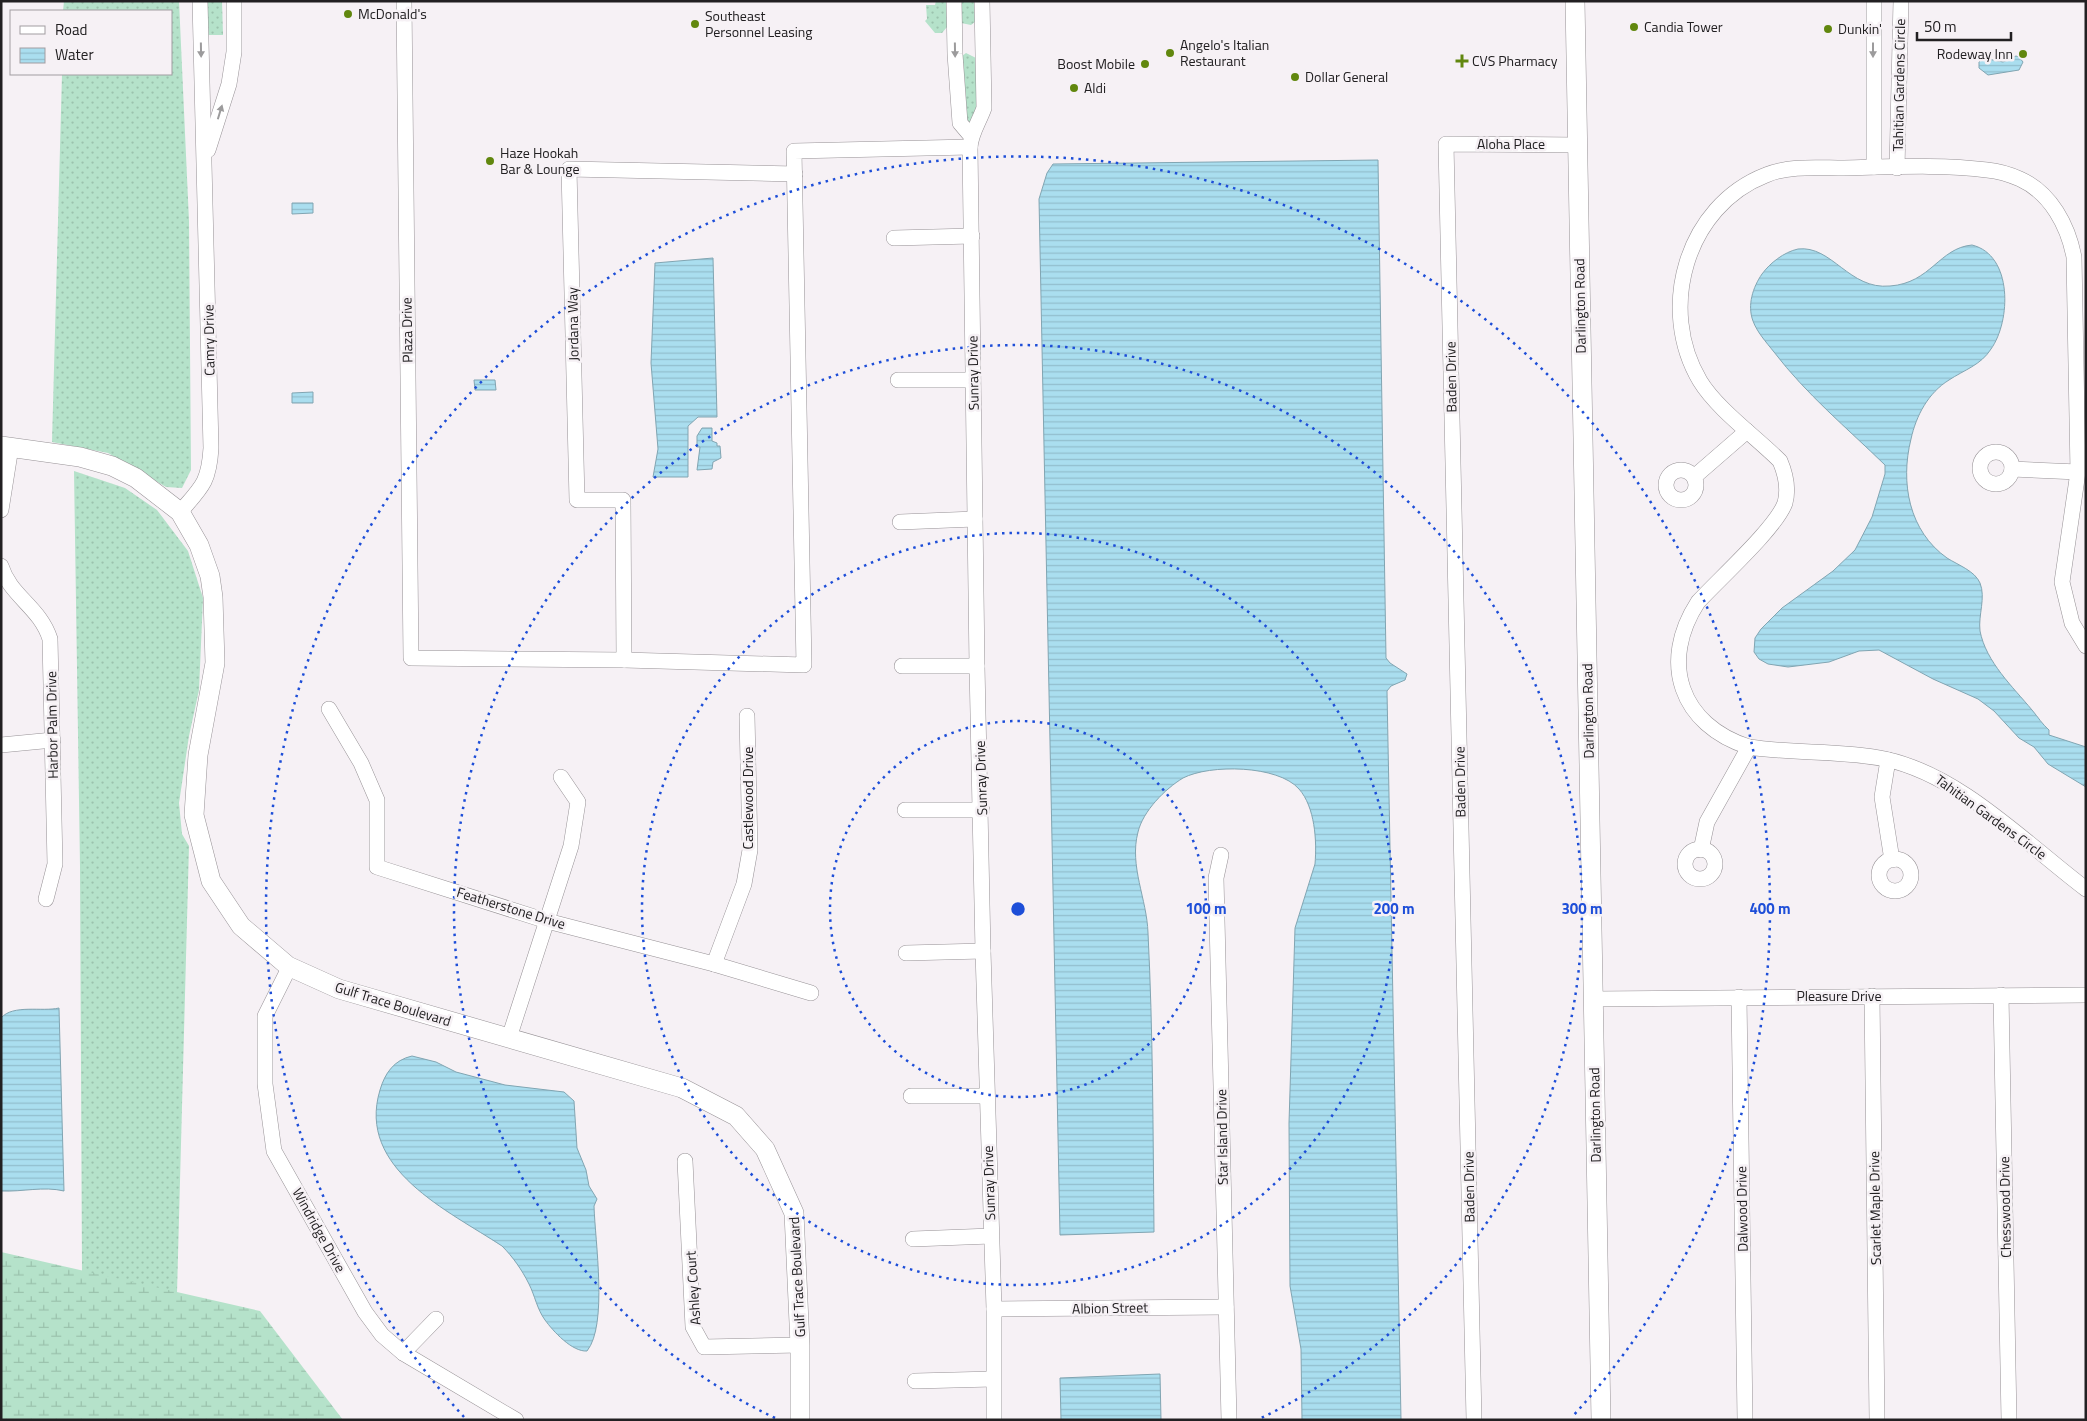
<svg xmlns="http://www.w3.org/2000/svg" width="2087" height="1421" font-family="'Titillium Web',sans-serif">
<defs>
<pattern id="grass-dots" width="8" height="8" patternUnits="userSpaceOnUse" patternTransform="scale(1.25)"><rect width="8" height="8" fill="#b5e2ca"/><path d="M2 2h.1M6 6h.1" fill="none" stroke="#9bc2ad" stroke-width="1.8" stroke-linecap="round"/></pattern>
<pattern id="wetland-marsh" width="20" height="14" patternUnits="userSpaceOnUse" patternTransform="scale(1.25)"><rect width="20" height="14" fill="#b5e2ca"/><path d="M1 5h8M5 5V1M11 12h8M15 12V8" fill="none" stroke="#9bc2ad"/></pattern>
<pattern id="water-rules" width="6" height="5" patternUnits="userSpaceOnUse" patternTransform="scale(1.25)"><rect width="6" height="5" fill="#aadeef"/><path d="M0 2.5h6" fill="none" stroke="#92becd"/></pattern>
</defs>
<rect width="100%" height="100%" fill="#f6f1f5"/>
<!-- grass -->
<g fill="url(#grass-dots)">
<path d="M 64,1 L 179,1 L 189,221 L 191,470 L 182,488 L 166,487 L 108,453 L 52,442 L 62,74 L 171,74 L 171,11 L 63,11 Z"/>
<path d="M 208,1 L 222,1 L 223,35 L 208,35 Z"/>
<path d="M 936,1 L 947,1 L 947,27 L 942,33 L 935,33 L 925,21 L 927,19 L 926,5 L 935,5 Z"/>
<path d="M 960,1 L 975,1 L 976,21 L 971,25 L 961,23 Z"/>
<path d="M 966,53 L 976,58 L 977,115 L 976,120 L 967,124 L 962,56 Z"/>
<path d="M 74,471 L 125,488 L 157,510 L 188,551 L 203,598 L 199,690 L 189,736 L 179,803 L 182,834 L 189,846 L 177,1293 L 82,1272 L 80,866 Z"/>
</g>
<!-- wetland -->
<path fill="url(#wetland-marsh)" d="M 1,1252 L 260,1311 L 343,1420 L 1,1420 Z"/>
<!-- water -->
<g fill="url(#water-rules)" stroke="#81a5b2">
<path d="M 2016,56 L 2019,57 L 2023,62 L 2019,70 L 1988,75 L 1979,68 L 1979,62 L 1983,58 L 2003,62 Z"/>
<path d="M 1378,160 L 1386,658 L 1390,663 L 1407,674 L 1405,680 L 1391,686 L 1387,691 L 1401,1420 L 1302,1420 L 1301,1349 L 1290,1286 L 1289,1123 L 1295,928 L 1315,864 C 1317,841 1315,807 1299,789 C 1278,765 1210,764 1183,778 C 1165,789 1143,811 1138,832 C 1129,866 1147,899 1148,933 C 1153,1032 1153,1132 1154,1232 L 1060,1235 L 1039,199 L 1047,173 L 1053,164 Z"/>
<path d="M 292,203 L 313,203 L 313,213 L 292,214 Z"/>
<path d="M 1972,245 C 2013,255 2011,321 1991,349 C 1981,365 1964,370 1949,380 C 1928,393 1916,416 1911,439 C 1900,483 1909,531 1947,558 C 1958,565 1975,571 1980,583 C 1986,598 1978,615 1980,631 C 1986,662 2013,687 2032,710 C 2038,717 2042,724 2049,730 L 2049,735 L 2086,747 L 2086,787 L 2048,764 L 2034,747 L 2019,738 L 1994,711 L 1978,699 L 1933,679 L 1879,650 L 1859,651 L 1829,662 L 1788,667 L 1768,664 L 1759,659 L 1754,652 L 1755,638 L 1761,629 L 1782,608 L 1833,571 L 1855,550 L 1872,517 L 1885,474 L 1885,465 C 1847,428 1806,394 1774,352 C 1766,342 1757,332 1753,321 C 1747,305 1753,287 1762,274 C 1770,263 1784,252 1798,249 C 1832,245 1849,290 1890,286 C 1931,283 1939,248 1972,245 Z"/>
<path d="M 713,258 L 717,417 L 698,417 L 688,426 L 688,477 L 653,477 L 658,449 L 651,363 L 655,263 Z"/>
<path d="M 474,380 L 495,380 L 496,390 L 475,390 Z"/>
<path d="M 313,392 L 313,403 L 292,403 L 292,393 Z"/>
<path d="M 702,428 L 712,428 L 712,441 L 717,443 L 717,446 L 720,446 L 721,458 L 713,462 L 712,469 L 697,470 L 700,447 L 697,447 L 697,436 Z"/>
<path d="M 59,1008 L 64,1191 C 43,1186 23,1192 1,1191 L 1,1018 C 13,1004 42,1012 59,1008 Z"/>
<path d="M 412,1056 L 436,1062 L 456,1072 L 505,1085 L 564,1092 L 574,1101 L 577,1148 L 586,1170 L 589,1186 L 597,1199 L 594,1206 C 595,1241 608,1325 587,1351 C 572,1352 553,1331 545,1320 C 537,1309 535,1296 529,1284 C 522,1270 513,1257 502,1246 C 449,1211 356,1169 380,1090 C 385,1073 394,1060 412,1056 Z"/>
<path d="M 1160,1374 L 1161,1420 L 1061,1420 L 1060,1378 Z"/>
</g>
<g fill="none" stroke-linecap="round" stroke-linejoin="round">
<!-- minor casing -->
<g stroke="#979296" stroke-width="16">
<g id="minor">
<path d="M 404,1 L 411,658 L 624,660 L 804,665 L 794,151 L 970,147"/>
<path d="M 954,1 L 955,54 L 960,123 L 971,136"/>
<path d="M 982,1 L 984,108 C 979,122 971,133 970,147 L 977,666 L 983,951 L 994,1309 L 994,1420"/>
<path d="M 208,150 L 229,84 L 234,52 L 234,1"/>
<path d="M 1874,167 L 1874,1"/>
<path d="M 1897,168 L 1901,1"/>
<path d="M 894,238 L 972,236"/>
<path d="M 898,380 L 973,380"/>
<circle cx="1996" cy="468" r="16"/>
<path d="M 2012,469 L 2078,472"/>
<circle cx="1681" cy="485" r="15"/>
<path d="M 1694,477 L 1747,431"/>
<path d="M 1,510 L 11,447"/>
<path d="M 180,512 C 202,487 209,482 211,448 L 200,1"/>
<path d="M 900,522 L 975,519"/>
<path d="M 1,566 C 10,596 40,607 50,639 L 55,864 L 46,899"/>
<path d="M 2086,646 L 2072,623 L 2062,582 L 2078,472 L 2074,257 C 2068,226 2051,193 2020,179 C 2011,175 1997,171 1987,170 C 1941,164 1891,167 1844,168 C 1818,168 1790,165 1766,175 C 1686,206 1657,309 1700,381 C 1717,409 1756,437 1780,461 C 1786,475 1789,488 1785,503 C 1776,528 1719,579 1698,602 C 1659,662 1680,725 1749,747 C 1794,754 1841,750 1885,759 C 1960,775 2025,843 2086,889"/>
<path d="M 624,660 L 623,500 L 577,500 L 569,169 L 795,174"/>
<path d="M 902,666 L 977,666"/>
<path d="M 329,709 L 361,763 L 377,800 L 377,867 L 547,921 L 714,964 L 811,993"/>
<path d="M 1,745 L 53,740"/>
<path d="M 1888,760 L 1882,797 L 1892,860"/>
<path d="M 905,810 L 982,810"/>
<circle cx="1700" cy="864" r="15"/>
<path d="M 1701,850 L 1707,822 L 1749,747"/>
<path d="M 1221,855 L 1216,878 L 1229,1420"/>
<circle cx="1895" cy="875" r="16"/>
<path d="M 906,953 L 983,951"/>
<path d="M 714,964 L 744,884 L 750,850 L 747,716"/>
<path d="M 290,966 L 265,1016 L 265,1084 L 274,1151 L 365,1312 L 382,1335 L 403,1353 L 516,1420"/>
<path d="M 2001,995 L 2009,1420"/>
<path d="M 1872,996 L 1877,1420"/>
<path d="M 1739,997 L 1745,1420"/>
<path d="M 1593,999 L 2086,995"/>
<path d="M 509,1038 L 571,846 L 578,802 L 561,777"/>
<path d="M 911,1096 L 987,1096"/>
<path d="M 685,1161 L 693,1327 L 704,1347 L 800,1345"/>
<path d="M 913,1239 L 991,1236"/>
<path d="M 994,1309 L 1226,1307"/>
<path d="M 403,1353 L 436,1319"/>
<path d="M 915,1381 L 993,1379"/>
<path d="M 1474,1420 L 1446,144 L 1577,145"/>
</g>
</g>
<!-- tertiary casing -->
<g stroke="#979296" stroke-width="20">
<g id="tertiary">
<path d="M 1575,1 L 1601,1420"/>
<path d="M 1,446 L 80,457 L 112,466 L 136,478 L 180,512 L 199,545 L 210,576 L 213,597 L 215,663 L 198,755 L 194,815 L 211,881 L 241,926 L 288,966 L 339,989 L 682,1088 L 736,1116 L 765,1149 L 794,1213 L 800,1345 L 800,1420"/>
</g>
</g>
<!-- minor -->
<use href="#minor" stroke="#fff" stroke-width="15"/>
<!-- tertiary -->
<use href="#tertiary" stroke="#fff" stroke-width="19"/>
</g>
<!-- one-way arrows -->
<defs><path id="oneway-solid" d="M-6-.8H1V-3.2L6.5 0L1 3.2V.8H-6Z" transform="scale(1.25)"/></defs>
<g fill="#9c9b9c">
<use href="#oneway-solid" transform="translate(201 50) rotate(89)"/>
<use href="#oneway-solid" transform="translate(955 50) rotate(89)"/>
<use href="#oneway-solid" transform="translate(1873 50) rotate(90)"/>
<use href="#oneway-solid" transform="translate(220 112) rotate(-73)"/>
</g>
<!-- distance rings -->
<g fill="none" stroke="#1d4ed8" stroke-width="2.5" stroke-dasharray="2.5 5">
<circle cx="1018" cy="909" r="188"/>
<circle cx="1018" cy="909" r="376"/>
<path d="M775 1418A564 564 0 1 1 1261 1418"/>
<path d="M464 1417A752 752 0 1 1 1572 1417"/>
</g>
<!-- markers -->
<g fill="#61870e" stroke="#f6f1f5" stroke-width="2">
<circle cx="348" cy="14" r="5"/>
<circle cx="695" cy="24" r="5"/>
<circle cx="1634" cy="27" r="5"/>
<circle cx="1828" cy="29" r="5"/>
<circle cx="1170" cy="53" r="5"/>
<circle cx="2023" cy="54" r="5"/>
<path d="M1459.5 53.5h5v5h5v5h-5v5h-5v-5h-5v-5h5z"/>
<circle cx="1145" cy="64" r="5"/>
<circle cx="1295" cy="77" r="5"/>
<circle cx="1074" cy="88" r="5"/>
<circle cx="490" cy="161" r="5"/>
</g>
<g text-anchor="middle" stroke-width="5" stroke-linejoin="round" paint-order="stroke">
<!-- poi labels -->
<g font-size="14" fill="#222022" stroke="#f6f1f5" text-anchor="start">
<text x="358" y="19">McDonald's</text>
<text x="705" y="21">Southeast<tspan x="705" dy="16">Personnel Leasing</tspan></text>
<text x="1644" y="32">Candia Tower</text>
<text x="1838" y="34">Dunkin'</text>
<text x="1180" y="50">Angelo's Italian<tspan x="1180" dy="16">Restaurant</tspan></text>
<text x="2013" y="59" text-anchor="end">Rodeway Inn</text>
<text x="1472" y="66">CVS Pharmacy</text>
<text x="1135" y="69" text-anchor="end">Boost Mobile</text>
<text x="1305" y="82">Dollar General</text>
<text x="1084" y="93">Aldi</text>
<text x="500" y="158">Haze Hookah<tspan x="500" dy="16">Bar &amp; Lounge</tspan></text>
</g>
<!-- street labels -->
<g font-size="14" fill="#222022" stroke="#f6f1f5">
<text transform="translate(1899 85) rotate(-89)" y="5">Tahitian Gardens Circle</text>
<text x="1511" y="149">Aloha Place</text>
<text transform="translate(1580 306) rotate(-91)" y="5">Darlington Road</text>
<text transform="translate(573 324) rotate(-91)" y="5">Jordana Way</text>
<text transform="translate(407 330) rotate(-91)" y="5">Plaza Drive</text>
<text transform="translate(209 340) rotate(-91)" y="5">Camry Drive</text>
<text transform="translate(973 373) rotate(-91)" y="5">Sunray Drive</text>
<text transform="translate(1451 377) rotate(-91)" y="5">Baden Drive</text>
<text transform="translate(1588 711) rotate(-91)" y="5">Darlington Road</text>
<text transform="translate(52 725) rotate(-91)" y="5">Harbor Palm Drive</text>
<text transform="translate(981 778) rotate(-92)" y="5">Sunray Drive</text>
<text transform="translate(1460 782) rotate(-91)" y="5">Baden Drive</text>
<text transform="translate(748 798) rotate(-90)" y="5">Castlewood Drive</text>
<text transform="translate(1991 817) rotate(36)" y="5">Tahitian Gardens Circle</text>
<text transform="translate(511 908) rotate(17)" y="5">Featherstone Drive</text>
<text x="1839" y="1001">Pleasure Drive</text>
<text transform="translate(393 1004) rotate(17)" y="5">Gulf Trace Boulevard</text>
<text transform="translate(1595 1115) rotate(-91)" y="5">Darlington Road</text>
<text transform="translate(1222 1137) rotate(-91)" y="5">Star Island Drive</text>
<text transform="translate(989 1183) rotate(-92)" y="5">Sunray Drive</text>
<text transform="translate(1469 1187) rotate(-91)" y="5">Baden Drive</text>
<text transform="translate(2005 1207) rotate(-91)" y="5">Chesswood Drive</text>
<text transform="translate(1875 1208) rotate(-91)" y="5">Scarlet Maple Drive</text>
<text transform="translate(1742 1209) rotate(-91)" y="5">Dalwood Drive</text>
<text transform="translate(319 1230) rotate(61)" y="5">Windridge Drive</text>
<text transform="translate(797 1277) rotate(-93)" y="5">Gulf Trace Boulevard</text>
<text transform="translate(693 1288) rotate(-94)" y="5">Ashley Court</text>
<text transform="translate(1110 1308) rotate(-1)" y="5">Albion Street</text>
</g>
</g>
<circle cx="1018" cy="909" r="8" fill="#1d4ed8" stroke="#f6f1f5" stroke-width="2.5"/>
<g font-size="15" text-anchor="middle" font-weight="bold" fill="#1d4ed8" stroke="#f6f1f5" stroke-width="5" stroke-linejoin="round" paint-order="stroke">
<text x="1206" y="914">100 m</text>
<text x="1394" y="914">200 m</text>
<text x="1582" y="914">300 m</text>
<text x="1770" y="914">400 m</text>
</g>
<!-- border -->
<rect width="2087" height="1421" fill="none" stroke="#222022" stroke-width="5"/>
<!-- legend -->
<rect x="10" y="10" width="162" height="65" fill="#f6f1f5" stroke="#a19da1"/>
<rect x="20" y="26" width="25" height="8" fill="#ffffff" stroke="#a19da1"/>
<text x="55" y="35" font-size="15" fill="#222022">Road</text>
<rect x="20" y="48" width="25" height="15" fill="url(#water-rules)" stroke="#a19da1"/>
<text x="55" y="60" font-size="15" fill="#222022">Water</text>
<!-- scale -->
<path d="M1917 32v8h94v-8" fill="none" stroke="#222022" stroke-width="2.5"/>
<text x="1924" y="32" font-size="15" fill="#222022" stroke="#f6f1f5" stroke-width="4" paint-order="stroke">50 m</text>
</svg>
